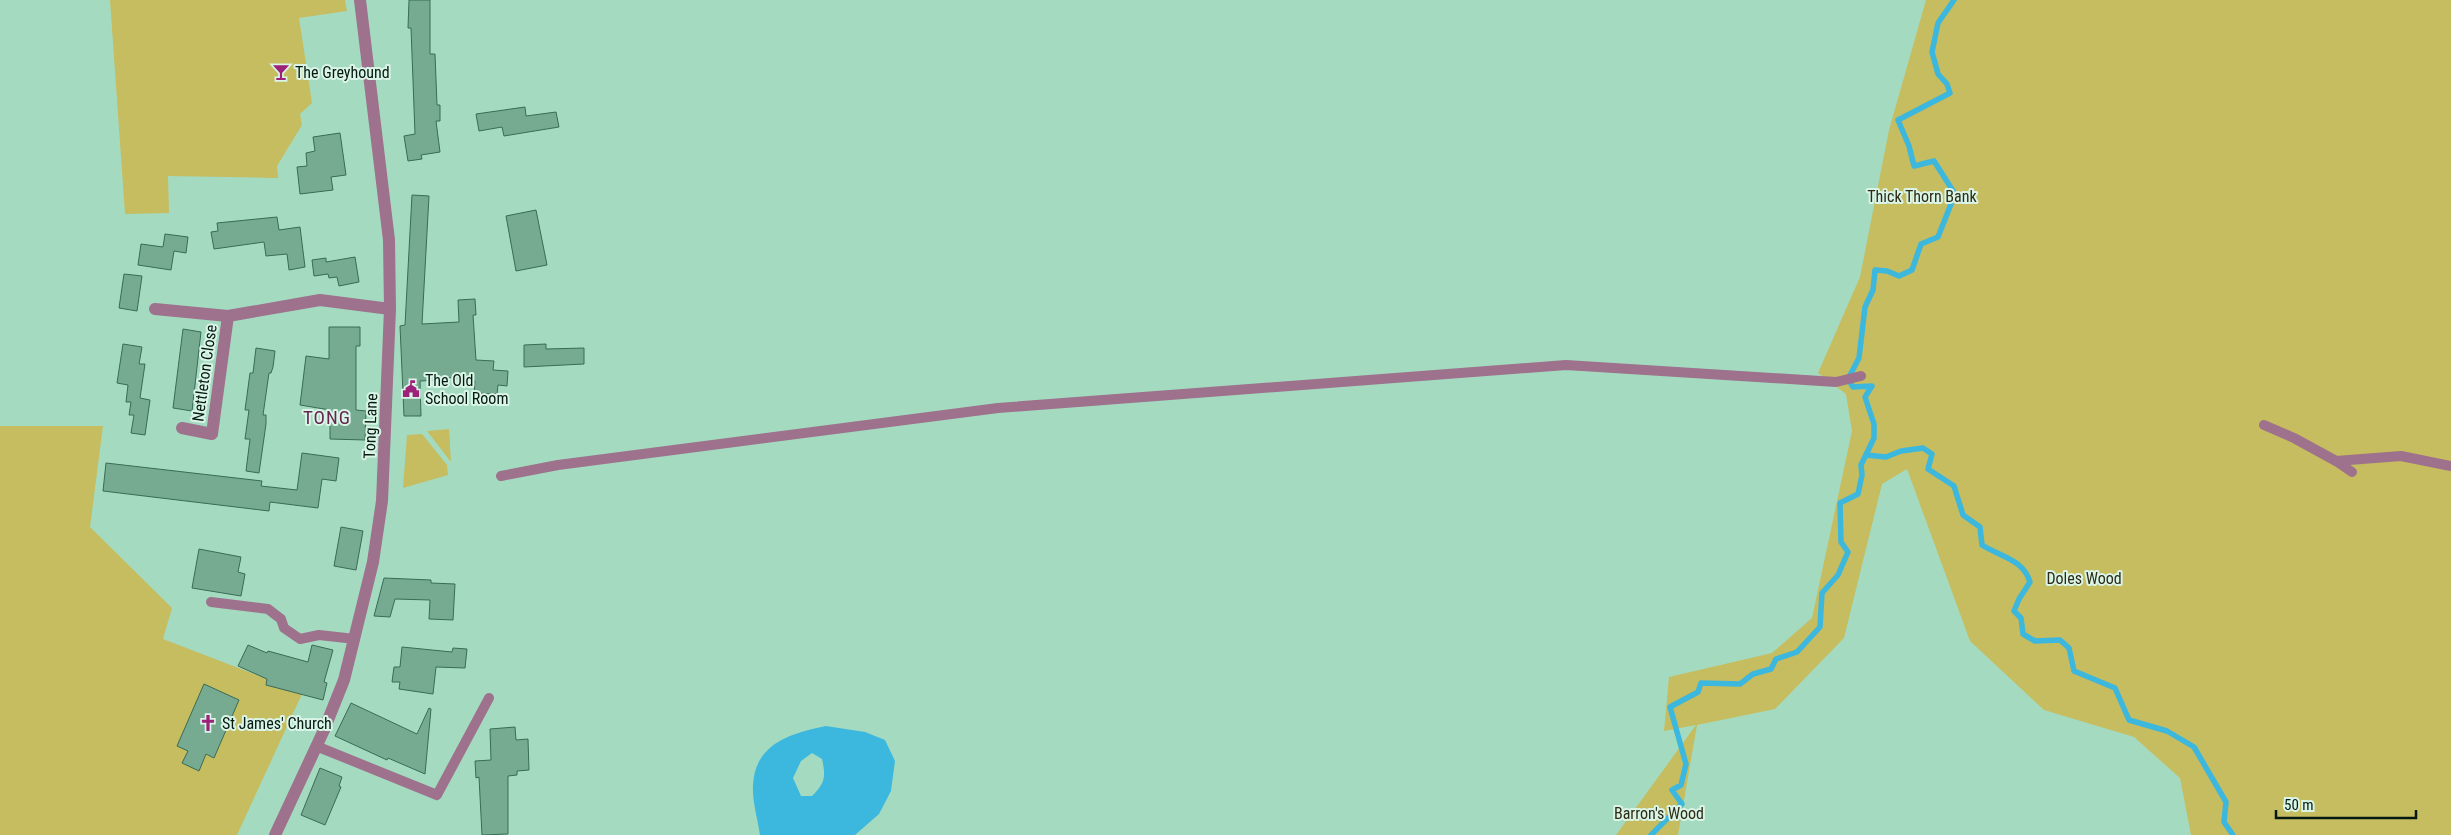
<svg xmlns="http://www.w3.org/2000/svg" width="2451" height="835" font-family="'Roboto Condensed',sans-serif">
<rect width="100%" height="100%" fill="#a4dbc0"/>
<!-- green -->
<g fill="#c6bc60">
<path d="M 110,0 L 345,0 L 347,11 L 299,18 L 312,103 L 300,114 L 302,125 L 277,166 L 278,178 L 168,176 L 169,213 L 125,214 Z"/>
<path d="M 1926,0 L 2451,0 L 2451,835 L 2191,835 L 2180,778 L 2134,737 L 2044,710 L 1970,641 L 1907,469 L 1882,484 L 1844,638 L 1775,709 L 1697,725 L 1678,835 L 1616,835 L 1696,725 L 1664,731 L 1669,677 L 1772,653 L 1812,618 L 1852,431 L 1846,394 L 1818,373 L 1860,277 L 1889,130 Z"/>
<path d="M 0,426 L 103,426 L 90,527 L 172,608 L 163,639 L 267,679 L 266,685 L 302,694 L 237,835 L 0,835 Z"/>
<path d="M 449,429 L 451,462 L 427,431 Z"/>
<path d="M 422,434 L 447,465 L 448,475 L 403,488 L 407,435 Z"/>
</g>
<!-- water -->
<path fill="#3cb7de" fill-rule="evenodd" d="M 826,726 L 865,732 L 885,740 L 895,761 L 891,791 L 879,814 L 855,835 L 760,835 C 758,820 752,801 753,785 C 755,743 792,733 826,726 ZM 812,753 L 822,759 C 826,777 825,783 812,796 L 801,796 L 793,778 L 801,761 Z"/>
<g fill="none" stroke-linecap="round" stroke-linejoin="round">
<!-- stream -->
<g stroke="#3cb7de" stroke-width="5.5">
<path d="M 1866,455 L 1886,457 L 1901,451 L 1923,448 L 1932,454 L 1928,469 L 1954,486 L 1963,515 L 1980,527 L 1982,545 C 2001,557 2023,559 2030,582 L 2019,599 L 2014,611 L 2021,618 L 2023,634 L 2035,641 L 2060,640 L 2069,648 L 2074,671 L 2115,688 L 2129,720 L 2167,731 L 2194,747 L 2226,802 L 2224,822 L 2233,835"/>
<path d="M 1651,835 L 1682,804 L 1672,790 L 1681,785 L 1686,764 L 1670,707 L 1698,692 L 1701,683 L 1740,684 L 1753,674 L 1771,669 L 1776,659 L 1797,652 L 1820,627 L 1822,593 L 1838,575 L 1848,552 L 1841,542 L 1840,503 L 1858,494 L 1862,475 L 1861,465 L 1874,438 L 1874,424 L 1865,397 L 1872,386 L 1853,387 L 1848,379 L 1859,358 L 1865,307 L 1873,290 L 1875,270 L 1887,271 L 1899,276 L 1912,270 L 1921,244 L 1938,237 L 1955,194 L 1934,161 L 1914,166 L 1909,146 L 1898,120 L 1950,93 L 1947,84 L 1938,74 L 1932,52 L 1938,23 L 1954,0"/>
</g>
</g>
<!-- building -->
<g fill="#76ab91" stroke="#386c55">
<path d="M 409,0 L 430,0 L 430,54 L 435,54 L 437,105 L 440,105 L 440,121 L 436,121 L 440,152 L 421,155 L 422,159 L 408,161 L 404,136 L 415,134 L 411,28 L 408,28 Z"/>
<path d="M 525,107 L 526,116 L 556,112 L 559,127 L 504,136 L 502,127 L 479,131 L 476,114 Z"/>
<path d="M 340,133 L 346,175 L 331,177 L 333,190 L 300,194 L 297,167 L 307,166 L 306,153 L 315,151 L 313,137 Z"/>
<path d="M 412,195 L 429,196 L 422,324 L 459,322 L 458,300 L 475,299 L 476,315 L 473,315 L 476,360 L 494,361 L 493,370 L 508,371 L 507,386 L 498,385 L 497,394 L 474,393 L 475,381 L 471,381 L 471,379 L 441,377 L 441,380 L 420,381 L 421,416 L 404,416 L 400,326 L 405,325 Z"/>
<path d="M 536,210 L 547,265 L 516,271 L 506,216 Z"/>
<path d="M 277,217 L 279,230 L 300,227 L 305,267 L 289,270 L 287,254 L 266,256 L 264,242 L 214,249 L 211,232 L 218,231 L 217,223 Z"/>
<path d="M 165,234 L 188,237 L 186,253 L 174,251 L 171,270 L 138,265 L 141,244 L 163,247 Z"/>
<path d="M 355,257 L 359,282 L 339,286 L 337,277 L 329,278 L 328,274 L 314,276 L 312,260 L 326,258 L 326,262 Z"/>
<path d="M 124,274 L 142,276 L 137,311 L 119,308 Z"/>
<path d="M 329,327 L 360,327 L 360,346 L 356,346 L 356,410 L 366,411 L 365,440 L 330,439 L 330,410 L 300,405 L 306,356 L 329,359 Z"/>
<path d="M 183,329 L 201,332 L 192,411 L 173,408 Z"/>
<path d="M 123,344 L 142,347 L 139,364 L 145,364 L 140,398 L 150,400 L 145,435 L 131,433 L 134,415 L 129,415 L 131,402 L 126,402 L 128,385 L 117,383 Z"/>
<path d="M 546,344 L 546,349 L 584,348 L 584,364 L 524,367 L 524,345 Z"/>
<path d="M 256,348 L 275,351 L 273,367 L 271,373 L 269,373 L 263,415 L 266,415 L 266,424 L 259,473 L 246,471 L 250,439 L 245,439 L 249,410 L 245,410 L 250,373 L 253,373 Z"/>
<path d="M 302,453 L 339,458 L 336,481 L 322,479 L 318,508 L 270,502 L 269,511 L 103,491 L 106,463 L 262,481 L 261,486 L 297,490 Z"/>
<path d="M 341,527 L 363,531 L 356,570 L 334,566 Z"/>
<path d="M 199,549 L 241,557 L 238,572 L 245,574 L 241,596 L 192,588 Z"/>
<path d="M 384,578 L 431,580 L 431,583 L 455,584 L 453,620 L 429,619 L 430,600 L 395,599 L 390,617 L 374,616 Z"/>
<path d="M 248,645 L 267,653 L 268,651 L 308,662 L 312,645 L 333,650 L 324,682 L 327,683 L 323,700 L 266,685 L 267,679 L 238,666 Z"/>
<path d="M 402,647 L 452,652 L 453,648 L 467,649 L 465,668 L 436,667 L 433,694 L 399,689 L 400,682 L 392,682 L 394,667 L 400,667 Z"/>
<path d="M 204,684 L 239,700 L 214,758 L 206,754 L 199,771 L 182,763 L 188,751 L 177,746 Z"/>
<path d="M 351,703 L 417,734 L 429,708 L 431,709 L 425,774 L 388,758 L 387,760 L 335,736 Z"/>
<path d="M 515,727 L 516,740 L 528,739 L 529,770 L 517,771 L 517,775 L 508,776 L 508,834 L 482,835 L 479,777 L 476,778 L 475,761 L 491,760 L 490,729 Z"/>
<path d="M 320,768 L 342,777 L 339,786 L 341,787 L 325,825 L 301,815 Z"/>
</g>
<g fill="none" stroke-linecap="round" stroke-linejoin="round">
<!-- service -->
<g stroke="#9e718c" stroke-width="10">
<path d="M 2264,425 L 2294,438 L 2336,461 L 2401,456 L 2451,466"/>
<path d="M 2336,461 L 2352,472"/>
<path d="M 501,476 L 558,465 L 998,408 L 1566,365 L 1836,382 L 1861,376"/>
<path d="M 211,602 L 268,609 L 281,619 L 284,628 L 300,639 L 319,635 L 355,639"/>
<path d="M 316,746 L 437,795 L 489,698"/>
</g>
<!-- minor -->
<g stroke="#9e718c" stroke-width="12">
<path d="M 155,309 L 228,316 L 320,300 L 390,309"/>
<path d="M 182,428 L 212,434 L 228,316"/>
</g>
<!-- tertiary -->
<path stroke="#9e718c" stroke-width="12" d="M 275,835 L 324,730 L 344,680 L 373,562 L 382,501 L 390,309 L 389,240 L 360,0"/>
</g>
<!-- icons -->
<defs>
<g id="bar-bare" transform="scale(1.35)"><path d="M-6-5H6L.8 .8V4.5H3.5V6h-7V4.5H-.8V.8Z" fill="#9d2178" stroke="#daf5e7" stroke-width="2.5" paint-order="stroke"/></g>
<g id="civic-bare" transform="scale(1.35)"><path d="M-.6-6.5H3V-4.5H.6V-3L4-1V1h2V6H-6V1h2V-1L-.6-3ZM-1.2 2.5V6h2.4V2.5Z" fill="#9d2178" stroke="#daf5e7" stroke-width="2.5" paint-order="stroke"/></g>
<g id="church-bare" transform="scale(1.35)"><path d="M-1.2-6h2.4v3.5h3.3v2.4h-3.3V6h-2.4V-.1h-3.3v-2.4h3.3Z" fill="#9d2178" stroke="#daf5e7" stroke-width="2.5" paint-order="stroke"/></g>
</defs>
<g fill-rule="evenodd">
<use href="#bar-bare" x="281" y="72"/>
<use href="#civic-bare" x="411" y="389"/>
<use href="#church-bare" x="208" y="723"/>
</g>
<g text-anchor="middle" stroke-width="4" stroke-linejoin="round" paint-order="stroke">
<!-- poi labels -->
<g font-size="16" fill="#041910" stroke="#daf5e7" text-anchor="start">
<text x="295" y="78">The Greyhound</text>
<text x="425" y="386">The Old<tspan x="425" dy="18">School Room</tspan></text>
<text x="222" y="729">St James' Church</text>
</g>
<!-- park labels -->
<g font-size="16" fill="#2d2b15" stroke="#daf5e7">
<text x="1922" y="202">Thick Thorn Bank</text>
<text x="2084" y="584">Doles Wood</text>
<text x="1659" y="819">Barron's Wood</text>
</g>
<!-- street labels -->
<g font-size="16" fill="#041910" stroke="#daf5e7">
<text transform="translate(204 373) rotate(-82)" y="6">Nettleton Close</text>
<text transform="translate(370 426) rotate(-88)" y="6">Tong Lane</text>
</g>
<!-- quarter labels -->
<g font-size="19" letter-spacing="1" fill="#64284f" stroke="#daf5e7">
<text x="327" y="424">TONG</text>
</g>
</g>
<!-- scale -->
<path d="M2276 810v8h140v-8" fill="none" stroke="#041910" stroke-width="2.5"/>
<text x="2284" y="810" font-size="15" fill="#041910" stroke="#daf5e7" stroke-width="4" paint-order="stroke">50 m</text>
</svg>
